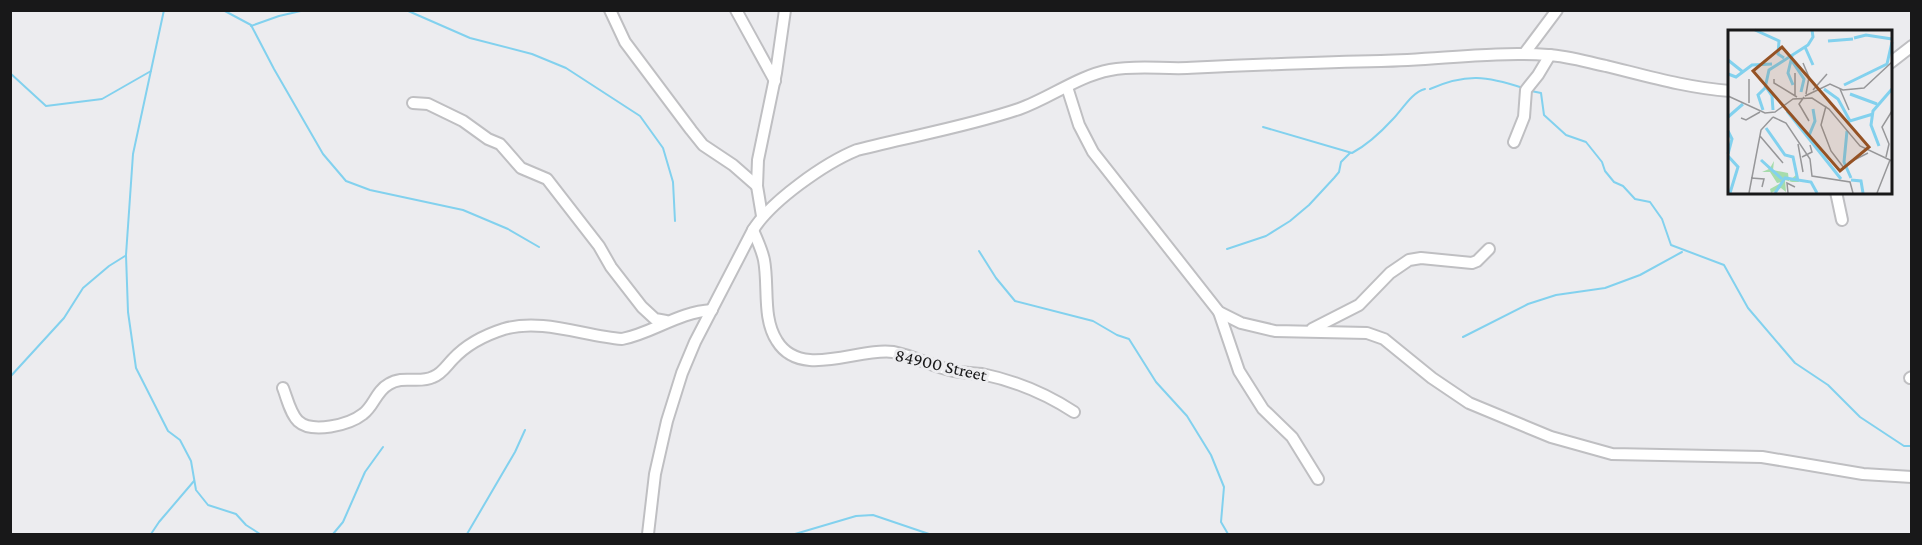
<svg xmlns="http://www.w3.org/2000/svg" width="1922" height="545" font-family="'Crimson Pro',serif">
<rect width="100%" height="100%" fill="#ececef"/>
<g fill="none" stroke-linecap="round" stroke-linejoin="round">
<!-- stream -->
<g stroke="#82d1ee" stroke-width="2">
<path d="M 164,10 L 133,154 L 126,255 L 128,312 L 136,368 L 168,431 L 180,440 L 191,461 L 196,490 L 208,505 L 236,514 L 246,525 L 260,534"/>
<path d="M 223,10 L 251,25 L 274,69 L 323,154 L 346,181 L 370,190 L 463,210 L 508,229 L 539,247"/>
<path d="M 406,10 L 470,38 L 532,54 L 566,68 L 640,116 L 663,148 L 673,182 L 675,221"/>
<path d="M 251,26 L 279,16 L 305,10"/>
<path d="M 10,73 L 46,106 L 102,99 L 151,71"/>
<path d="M 1430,89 C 1466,73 1487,76 1523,88"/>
<path d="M 1531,91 L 1541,93 L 1544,115 L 1566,135 L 1586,142 L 1602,162 L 1605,171 L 1614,182 L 1623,186 L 1635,199 L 1650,202 L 1662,219 L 1671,245 L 1724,265 L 1748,308 L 1795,363 L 1828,385 L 1860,417 L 1904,446 L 1912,446"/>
<path d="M 1263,127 L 1352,153 C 1367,145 1382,131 1393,119 C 1402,110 1412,92 1425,89"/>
<path d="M 1227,249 L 1266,236 L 1290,221 L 1309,205 L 1334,178 L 1339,172 L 1341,162 L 1350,153"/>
<path d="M 979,251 L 996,278 L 1015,301 L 1093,321 L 1117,335 L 1129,339 L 1156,382 L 1187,416 L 1211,455 L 1224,487 L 1221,522 L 1228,534"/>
<path d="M 1463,337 L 1528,304 L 1556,295 L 1605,288 L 1640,275 L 1682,252"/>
<path d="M 10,377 L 64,318 L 83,288 L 109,266 L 125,256"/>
<path d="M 151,534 L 159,522 L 194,481"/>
<path d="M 333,534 L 343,522 L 365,472 L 383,447"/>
<path d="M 467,534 L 515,452 L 525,430"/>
<path d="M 795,534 L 856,516 L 873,515 L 929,534"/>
</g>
<!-- minor casing -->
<g stroke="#bfbfc2" stroke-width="14">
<g id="minor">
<path d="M 610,10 L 625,42 L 691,130 L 703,145 L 733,165 L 757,186"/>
<path d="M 736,10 L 775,81"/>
<path d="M 1524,54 L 1557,10"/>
<path d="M 1890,63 L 1912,46"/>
<path d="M 1067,87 L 1079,125 L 1093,152 L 1219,312 L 1241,323 L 1275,331 L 1367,333 L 1384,339 L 1432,378 L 1469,403 L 1551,437 L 1612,454 L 1762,457 L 1863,474 L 1912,477"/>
<path d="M 413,103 L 428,104 L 463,121 L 488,139 L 500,144 L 521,168 L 547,179 L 599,246 L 611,267 L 642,307 L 655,319 L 666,321"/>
<path d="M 1514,142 L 1524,117 L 1526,90 L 1538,75 L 1550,55"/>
<path d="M 1836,192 L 1842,220"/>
<path d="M 762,216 L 757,186 L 758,160 L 776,73 L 785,10"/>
<path d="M 753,230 C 757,240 762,250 764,260 C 769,286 762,318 777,341 C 801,380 859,347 893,352 C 914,356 933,367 954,371 C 963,373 973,373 982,374 C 1016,381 1045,393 1074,412"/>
<path d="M 1219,312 L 1239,371 L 1263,409 L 1292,437 L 1318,479"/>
<path d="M 1312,329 L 1359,305 L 1390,273 L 1409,260 L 1421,258 L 1472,263 L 1477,261 L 1489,249"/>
<path d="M 1910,378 L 1912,377"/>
<path d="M 283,388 C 287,398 290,413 298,421 C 312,434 349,425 363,414 C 374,406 376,391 389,384 C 403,375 419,384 433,377 C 442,374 447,365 453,359 C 467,344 485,335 504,329 C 542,318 584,336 622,339 C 653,333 678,312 712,310"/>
<path d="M 648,534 L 655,474 L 667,421 L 682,373 L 695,342 L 753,230 C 771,201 825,163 857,150 C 911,136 966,127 1019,109 C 1050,98 1078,76 1110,70 C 1136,65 1161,69 1187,68 C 1252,65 1316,62 1381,61 C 1437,60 1492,51 1548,55 C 1568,56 1587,62 1606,66 C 1647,76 1688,88 1730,91"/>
</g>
</g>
<!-- minor -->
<use href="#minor" stroke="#fff" stroke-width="10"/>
</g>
<g text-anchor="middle" stroke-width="6" stroke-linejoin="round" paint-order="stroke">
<!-- street labels -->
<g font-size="18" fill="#181819" stroke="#ececef">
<text transform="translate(941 365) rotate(13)" y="6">84900 Street</text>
</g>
</g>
<!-- overview -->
<g transform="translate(1728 30)">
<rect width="164" height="164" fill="#ececef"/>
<path d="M 32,129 L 42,138 L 46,131 L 45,140 L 60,143 L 61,151 L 68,145 L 71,152 L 64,152 L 57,150 L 58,162 L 53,158 L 43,163 L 42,159 L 55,152 L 49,153 L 42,142 L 34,142 L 41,139 Z" fill="#a6dcab"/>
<path fill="none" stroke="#82d1ee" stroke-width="3" d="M 27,0 L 51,11 L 50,24 L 56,28M 126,8 L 138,5 L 164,9M 100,11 L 125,9M 77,17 L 85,35M 64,26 L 60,43 L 65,55M 0,30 L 15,42M 64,31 L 76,49 L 73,62M 0,44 L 8,47 L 24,35 L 44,34M 116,55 L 159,34 L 164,12M 38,57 L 44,66 L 45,80M 96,59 L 110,69 L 122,91 L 145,84M 122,64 L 149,74M 35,80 L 30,65 L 37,58 L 41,40 L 80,15 L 85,7 L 84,0M 59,81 L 113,149M 0,87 L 15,74M 38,98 L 57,125 L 65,127 L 70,151M 0,101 L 4,109 L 0,124M 119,101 L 116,132 L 123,148M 80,108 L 87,91 L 85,79M 151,116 L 143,95 L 145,81 L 164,59M 0,126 L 10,137 L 2,163M 33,130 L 54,149M 123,150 L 133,151 L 135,163M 47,163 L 57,148 L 83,152 L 89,163"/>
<path fill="none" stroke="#979799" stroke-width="1.5" d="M 75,33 L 81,47 L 78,64M 46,49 L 46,53 L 69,67M 112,59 L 121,80M 85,60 L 99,44M 67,65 L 67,43M 0,66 L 37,83 L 47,82 L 65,69 L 84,68 L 101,79 L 132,116 L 164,131M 77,66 L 102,54 L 115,60 L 136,58 L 164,32M 76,67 L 71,74 L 81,91M 21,73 L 21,49M 98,76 L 93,95 L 103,121 L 116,138M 45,87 L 58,93 L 82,129 L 84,146 L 122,152 L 125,163M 13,88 L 18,90 L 32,82M 32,106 L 55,133M 70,114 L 75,142M 74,127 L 84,122 L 82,115M 158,127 L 161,114 L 154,97 L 164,81M 120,133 L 140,123M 23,148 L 36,149 L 34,157M 21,163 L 33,100 L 45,87M 60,163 L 59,153 L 67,157M 149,163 L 162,130"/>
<path fill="#955224" fill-opacity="0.15" stroke="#955224" stroke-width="3" d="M 54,17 L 141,117 L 112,141 L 25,41 Z"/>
<rect width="164" height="164" fill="none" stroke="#181819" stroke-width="3"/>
</g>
<!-- border -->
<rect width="1922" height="545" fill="none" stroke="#181819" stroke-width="24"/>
</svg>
